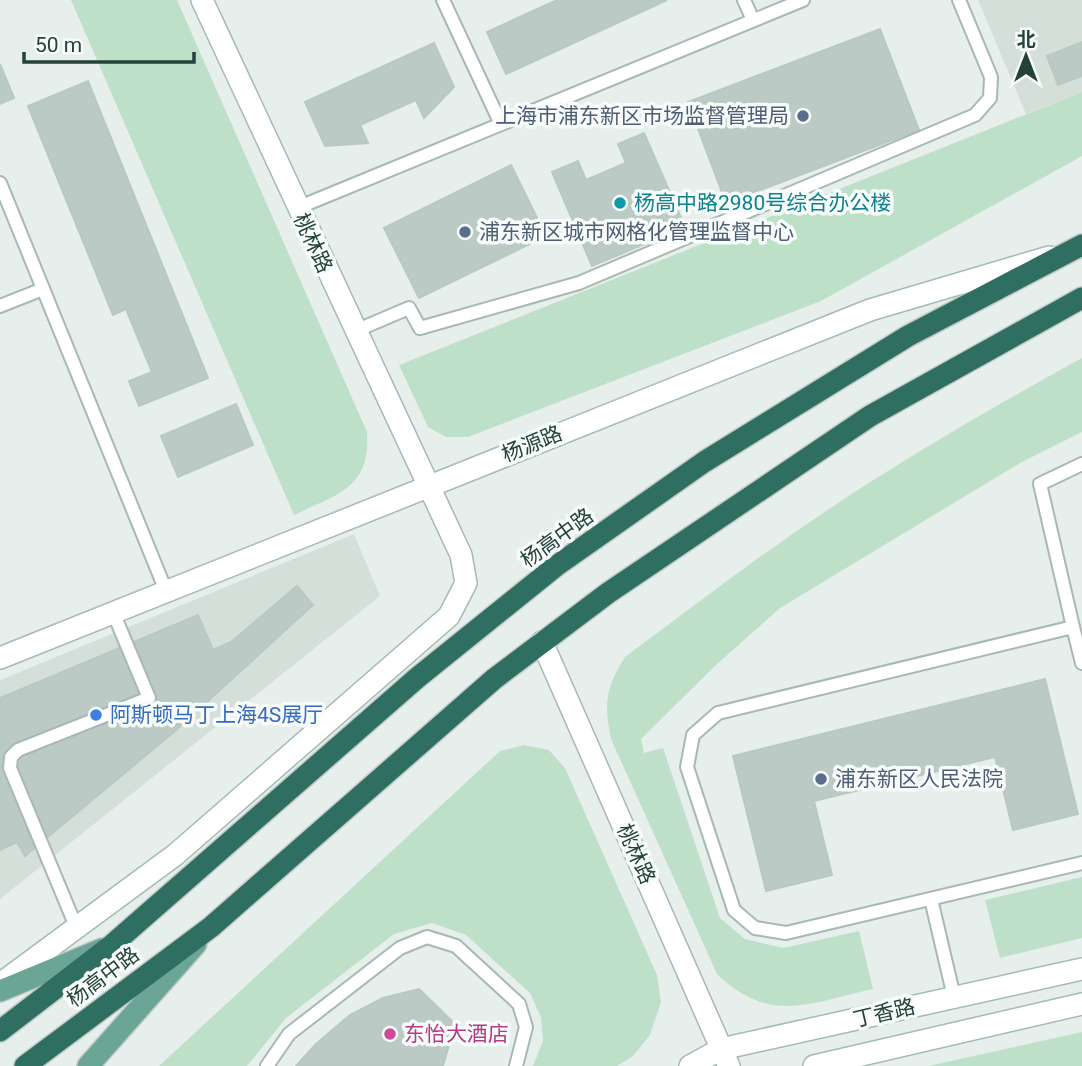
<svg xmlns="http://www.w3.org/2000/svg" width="1082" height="1066" font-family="Roboto,'Noto Sans SC',sans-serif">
<rect width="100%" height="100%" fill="#e6efeb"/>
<!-- built -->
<g fill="#d4dfda">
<path d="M 978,0 L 1082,0 L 1082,92 L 1026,114 Z"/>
<path d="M 354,534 L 380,596 L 0,899 L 0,680 Z"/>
</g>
<!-- green -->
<g fill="#bfe0c8">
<path d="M 71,0 L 177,0 L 367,432 C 371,488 338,494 294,515 Z"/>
<path d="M 1082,92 L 1082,156 L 821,301 L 468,437 L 446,437 L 428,427 L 399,365 Z"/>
<path d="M 1082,358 L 1082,432 L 1020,463 L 780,608 L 716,665 L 641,739 L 644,753 L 663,748 L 720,918 L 745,939 L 783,948 L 859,931 L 873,989 C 809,1003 770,1025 717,974 L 611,739 C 604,703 605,689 625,657 C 675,620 724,582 774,547 C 872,477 977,416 1082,358 Z"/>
<path d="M 524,745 L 549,750 L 565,768 L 657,975 L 661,1002 L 650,1035 L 633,1056 L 617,1066 L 533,1066 L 543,1041 L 541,1017 L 530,993 L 466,935 L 432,923 L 394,934 L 286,1018 L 247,1066 L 159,1066 L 500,751 Z"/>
<path d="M 1082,877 L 1082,938 L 1000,958 L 985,900 Z"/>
<path d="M 1082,1032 L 1082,1066 L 928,1066 Z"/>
</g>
<!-- building -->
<g fill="#bbcac4" stroke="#b8c9c2" stroke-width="2">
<path d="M 557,0 L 667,0 L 506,74 L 487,32 Z"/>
<path d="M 880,29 L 919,130 L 726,203 L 688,102 Z"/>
<path d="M 1082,42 L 1082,76 L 1058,85 L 1047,56 Z"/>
<path d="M 434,43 L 454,87 L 424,118 L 416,100 L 360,125 L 368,143 L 325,146 L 305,102 Z"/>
<path d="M 0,64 L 14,98 L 0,104 Z"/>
<path d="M 88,81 L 208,378 L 139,406 L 129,381 L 152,372 L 126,309 L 113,315 L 28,106 Z"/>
<path d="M 644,133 L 685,227 L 592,266 L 552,172 L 578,161 L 586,180 L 626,163 L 618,144 Z"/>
<path d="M 511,165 L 546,236 L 419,298 L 384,228 Z"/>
<path d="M 236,404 L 253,445 L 178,477 L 161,436 Z"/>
<path d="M 297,586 L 313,605 L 175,731 L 25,856 L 17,842 L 0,850 L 0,698 L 198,615 L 213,650 L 231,642 Z"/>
<path d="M 1045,679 L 1078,814 L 1013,830 L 995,757 L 814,801 L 832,875 L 766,891 L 733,756 Z"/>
<path d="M 419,989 L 455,1024 L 443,1066 L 296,1066 L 316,1044 L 350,1015 L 383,998 Z"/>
</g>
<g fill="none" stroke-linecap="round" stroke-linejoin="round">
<!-- lane casing -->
<g stroke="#a8b8b2" stroke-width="16">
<g id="lane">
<path d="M 443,0 L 500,122"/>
<path d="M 744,0 L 753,20"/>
<path d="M 0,183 L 166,591"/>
<path d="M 297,208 L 803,0"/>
<path d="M 0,306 L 43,289"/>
<path d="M 355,331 L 409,308 L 420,328 L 579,283 L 975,115 L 990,98 L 991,77 L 959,0"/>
<path d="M 1073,627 L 1040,484 L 1082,464"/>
<path d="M 1082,663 L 1073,627 L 718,713 L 693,735 L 687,767 L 734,910 L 755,928 L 786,933 L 1082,863"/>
<path d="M 931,899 L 954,997"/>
<path d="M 77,929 L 10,768 L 11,757 L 18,750 L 149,698 L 113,612"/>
<path d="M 267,1066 L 289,1034 L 400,948 L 427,937 L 456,946 L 519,1004 L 526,1027 L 516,1066"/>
</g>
</g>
<!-- street casing -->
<g stroke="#a8b8b2" stroke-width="24">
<path id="street" d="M 542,642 L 729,1066"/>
</g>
<!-- secondary casing -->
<g stroke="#a4bbb3" stroke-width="24">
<g id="secondary">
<path d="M 0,658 L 870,310 L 1049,257"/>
<path d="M 0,984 L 175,855 L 449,616 L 466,583 L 461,555 L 202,0"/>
<path d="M 690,1066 L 721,1049 L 1082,969"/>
<path d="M 814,1066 L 1082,1004"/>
</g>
</g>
<!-- primary casing -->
<g stroke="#c2cac8" stroke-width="24">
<g id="primary">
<path d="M 0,991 L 102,949"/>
<path d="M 88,1066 L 196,944"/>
</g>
</g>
<!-- highway casing -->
<g stroke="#c2cac8" stroke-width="24">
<g id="highway">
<path d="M 0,1031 L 113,944 L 417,678 L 556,566 L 704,462 L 908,336 L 1082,245"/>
<path d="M 25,1066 L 211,927 L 494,679 L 608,593 L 870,416 L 1082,298"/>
</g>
</g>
<!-- lane -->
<use href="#lane" stroke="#fff" stroke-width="12"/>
<!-- street -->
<use href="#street" stroke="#fff" stroke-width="21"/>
<!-- secondary -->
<use href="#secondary" stroke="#fff" stroke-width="21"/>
<!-- primary -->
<use href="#primary" stroke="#6aa596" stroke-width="21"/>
<!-- highway -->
<use href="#highway" stroke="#2f6f62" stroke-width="21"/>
</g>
<!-- markers -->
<g fill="#5c6f8a" stroke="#f7fbf9" stroke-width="2.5">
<circle cx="803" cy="116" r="7"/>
<circle cx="465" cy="232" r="7"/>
<circle cx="821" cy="779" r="7"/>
</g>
<circle fill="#0f9aa8" stroke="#f7fbf9" stroke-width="2.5" cx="620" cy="203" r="7"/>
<circle fill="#3f7fe0" stroke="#f7fbf9" stroke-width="2.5" cx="96" cy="715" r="7"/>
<circle fill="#d1479c" stroke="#f7fbf9" stroke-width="2.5" cx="390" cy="1034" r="7"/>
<g text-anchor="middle" stroke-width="7" stroke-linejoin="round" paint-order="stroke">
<!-- service labels -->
<g font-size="21" fill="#4e5e75" stroke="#f7fbf9" text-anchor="start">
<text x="789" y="123" text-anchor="end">上海市浦东新区市场监督管理局</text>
<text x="479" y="239">浦东新区城市网格化管理监督中心</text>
<text x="835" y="786">浦东新区人民法院</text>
</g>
<!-- culture labels -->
<g font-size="21" fill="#0d838f" stroke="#f7fbf9" text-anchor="start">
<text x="634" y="210">杨高中路2980号综合办公楼</text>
</g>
<!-- street labels -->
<g font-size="21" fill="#24423a" stroke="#f7fbf9">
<text transform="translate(313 243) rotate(65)" y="7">桃林路</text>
<text transform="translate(532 444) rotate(-22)" y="7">杨源路</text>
<text transform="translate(557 538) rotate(-36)" y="7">杨高中路</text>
<text transform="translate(636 854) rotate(66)" y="7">桃林路</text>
<text transform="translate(103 977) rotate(-37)" y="7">杨高中路</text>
<text transform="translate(884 1013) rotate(-13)" y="7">丁香路</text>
</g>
<!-- shop labels -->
<g font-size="21" fill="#366cbe" stroke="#f7fbf9" text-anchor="start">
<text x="110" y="722">阿斯顿马丁上海4S展厅</text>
</g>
<!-- hotel labels -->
<g font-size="21" fill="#b23c85" stroke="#f7fbf9" text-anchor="start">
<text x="404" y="1041">东怡大酒店</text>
</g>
</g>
<!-- north arrow -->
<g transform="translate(1026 56)" stroke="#f7fbf9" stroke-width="5" paint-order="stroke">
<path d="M0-5L12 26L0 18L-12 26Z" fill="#24423a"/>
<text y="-10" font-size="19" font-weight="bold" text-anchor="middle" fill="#24423a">北</text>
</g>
<!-- scale -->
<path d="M24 52v10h170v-10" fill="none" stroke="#24423a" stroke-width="3.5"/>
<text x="35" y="52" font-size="21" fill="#24423a" stroke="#f7fbf9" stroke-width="5" paint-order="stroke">50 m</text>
</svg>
